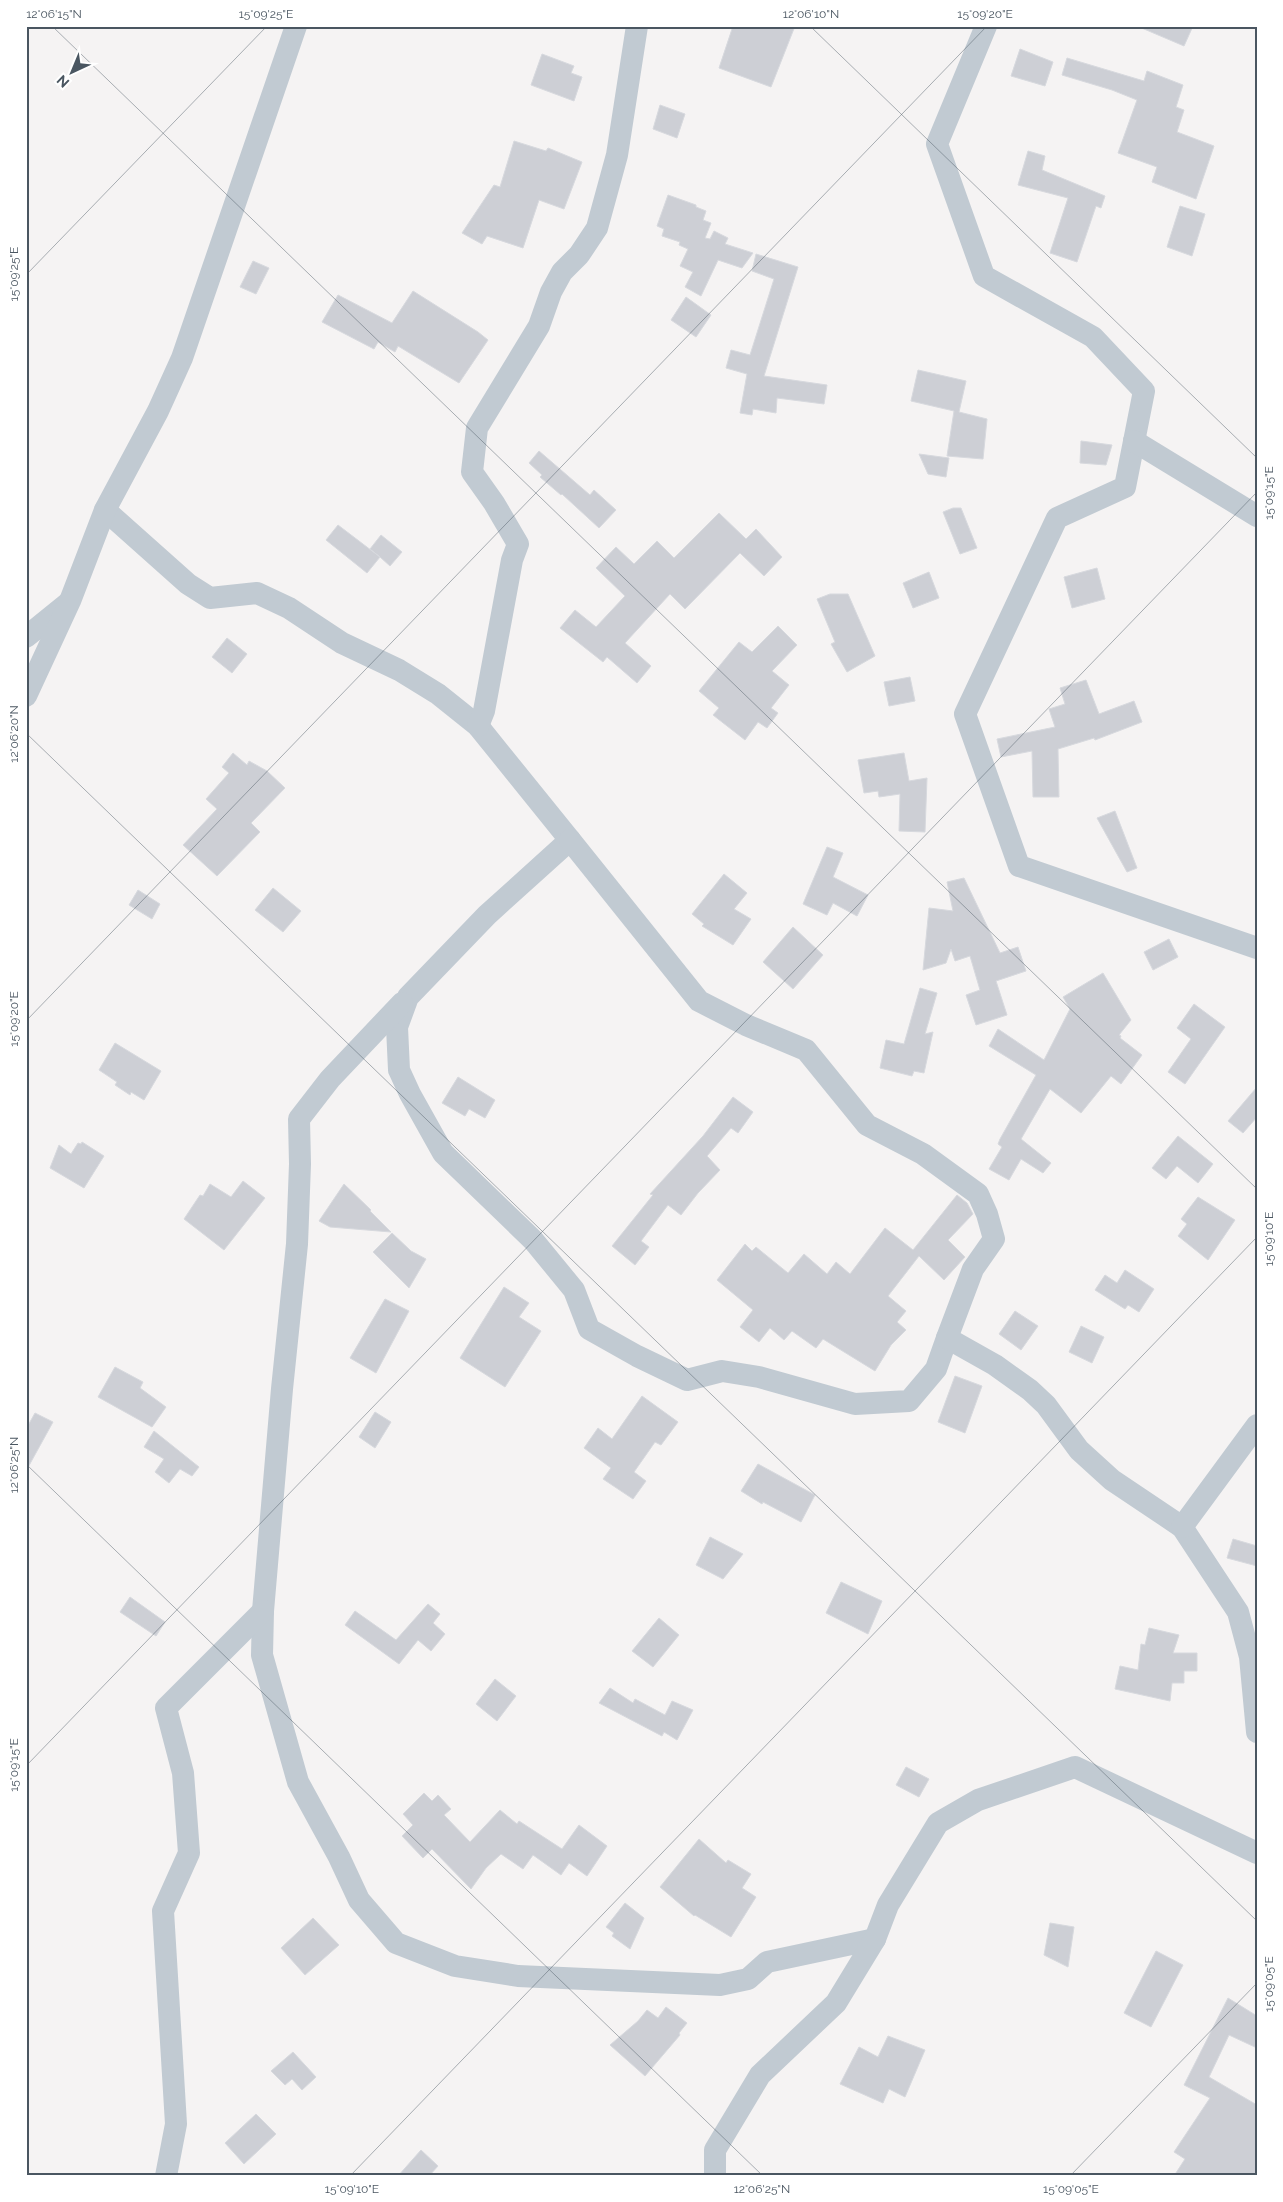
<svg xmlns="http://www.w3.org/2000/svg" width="1283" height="2202" font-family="Raleway,sans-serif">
<rect width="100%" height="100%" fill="#f5f3f3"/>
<!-- building -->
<g fill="#cdcfd5" stroke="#d7d9de">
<path d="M 733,26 L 795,26 L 771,87 L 719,68 Z"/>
<path d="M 1137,26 L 1193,26 L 1184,46 Z"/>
<path d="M 1020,49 L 1053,62 L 1045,86 L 1011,76 Z"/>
<path d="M 542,54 L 574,66 L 571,73 L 582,77 L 574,101 L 531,85 Z"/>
<path d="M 1067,58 L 1144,81 L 1147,71 L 1183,85 L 1176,107 L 1184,110 L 1177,132 L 1214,146 L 1196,199 L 1152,182 L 1157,167 L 1118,153 L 1137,100 L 1112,90 L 1062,75 Z"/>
<path d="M 660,105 L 685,114 L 677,138 L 653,129 Z"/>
<path d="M 514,141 L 546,151 L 548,148 L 582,162 L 564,209 L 539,200 L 523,248 L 487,236 L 482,244 L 462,233 L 494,185 L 500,187 Z"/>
<path d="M 1028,151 L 1045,156 L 1042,170 L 1105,196 L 1101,208 L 1096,206 L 1077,262 L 1050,253 L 1068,198 L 1018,185 Z"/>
<path d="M 668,195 L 696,205 L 696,207 L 706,211 L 703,220 L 711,223 L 705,238 L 710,239 L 714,231 L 728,238 L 725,244 L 753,253 L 742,268 L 718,260 L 701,296 L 685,287 L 693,272 L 680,266 L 688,249 L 679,245 L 680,242 L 662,236 L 664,229 L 657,226 Z"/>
<path d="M 1180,206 L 1205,214 L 1192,256 L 1167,247 Z"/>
<path d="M 756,254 L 798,267 L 764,376 L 827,385 L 824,404 L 777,398 L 776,413 L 753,409 L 752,415 L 740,413 L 747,374 L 726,368 L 731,350 L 750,355 L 774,279 L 752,271 Z"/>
<path d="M 253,261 L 269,268 L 256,294 L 240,287 Z"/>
<path d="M 413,291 L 478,332 L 488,340 L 459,383 L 398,346 L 395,352 L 378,342 L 374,349 L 322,322 L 338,295 L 392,323 Z"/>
<path d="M 686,297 L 711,315 L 696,337 L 671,320 Z"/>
<path d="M 918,370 L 966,381 L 959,412 L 987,419 L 983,459 L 947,456 L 954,411 L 911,401 Z"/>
<path d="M 1081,441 L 1112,445 L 1106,465 L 1080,463 Z"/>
<path d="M 539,451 L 590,495 L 594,490 L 616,510 L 599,528 L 562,494 L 561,495 L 540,477 L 542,475 L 529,463 Z"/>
<path d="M 919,454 L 949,458 L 946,477 L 928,474 Z"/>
<path d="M 953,508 L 961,508 L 977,548 L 960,554 L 943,512 Z"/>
<path d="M 719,513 L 746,539 L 756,529 L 782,557 L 764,576 L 740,553 L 685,609 L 670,594 L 625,643 L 651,666 L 637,683 L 607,657 L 603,662 L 560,628 L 575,610 L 596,627 L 625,596 L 596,568 L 616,547 L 634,564 L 657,541 L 674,558 Z"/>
<path d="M 338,525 L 380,557 L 370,549 L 381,535 L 402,552 L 390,566 L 380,557 L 367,573 L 326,540 Z"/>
<path d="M 1097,568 L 1105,599 L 1072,608 L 1064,577 Z"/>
<path d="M 929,572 L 939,598 L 913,608 L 903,583 Z"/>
<path d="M 830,594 L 848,594 L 875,656 L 847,672 L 831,644 L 835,642 L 817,599 Z"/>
<path d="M 778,626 L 797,645 L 772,671 L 789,685 L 771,708 L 778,713 L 767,728 L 758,722 L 745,740 L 713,715 L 719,708 L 699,691 L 739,642 L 752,652 Z"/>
<path d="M 227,638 L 247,654 L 232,673 L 212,657 Z"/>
<path d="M 910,677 L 915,701 L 889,706 L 884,682 Z"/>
<path d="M 1086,680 L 1099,714 L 1134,701 L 1142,722 L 1095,740 L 1094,738 L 1058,749 L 1059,797 L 1033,797 L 1032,751 L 1001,757 L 997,739 L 1055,727 L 1049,709 L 1065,704 L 1060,688 Z"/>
<path d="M 233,753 L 247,765 L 249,761 L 267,771 L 285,788 L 251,823 L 260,832 L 217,876 L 183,845 L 217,809 L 206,799 L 229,773 L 222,767 Z"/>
<path d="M 904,753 L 909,781 L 927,778 L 925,832 L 899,831 L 900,794 L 879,797 L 878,791 L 864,793 L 858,760 Z"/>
<path d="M 1115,811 L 1137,868 L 1127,872 L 1097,818 Z"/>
<path d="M 827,847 L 843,853 L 833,877 L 868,895 L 857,916 L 833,903 L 827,915 L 803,904 Z"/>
<path d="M 724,874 L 747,893 L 734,909 L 751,919 L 733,945 L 702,926 L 704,924 L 692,914 Z"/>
<path d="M 964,878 L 1000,953 L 1018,947 L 1026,971 L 996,981 L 1007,1015 L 976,1025 L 966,995 L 980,990 L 970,956 L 955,961 L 951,949 L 946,963 L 923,970 L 929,908 L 953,911 L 947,882 Z"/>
<path d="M 273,888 L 301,911 L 283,932 L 255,910 Z"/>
<path d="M 138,890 L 160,904 L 152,919 L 129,905 Z"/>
<path d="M 793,927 L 823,955 L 793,989 L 763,962 Z"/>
<path d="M 1169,939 L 1178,957 L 1153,970 L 1144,952 Z"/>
<path d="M 1103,973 L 1131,1020 L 1119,1035 L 1121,1036 L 1120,1038 L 1142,1055 L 1121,1084 L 1111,1076 L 1081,1113 L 1050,1089 L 1021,1139 L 1051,1163 L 1043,1173 L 1021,1159 L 1009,1180 L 989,1169 L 1002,1147 L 998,1144 L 1000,1139 L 1036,1075 L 989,1046 L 998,1029 L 1044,1060 L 1070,1009 L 1063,997 Z"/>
<path d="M 920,988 L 937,993 L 925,1034 L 933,1032 L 924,1073 L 914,1071 L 912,1076 L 880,1068 L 886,1040 L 904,1044 Z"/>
<path d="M 1194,1004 L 1225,1027 L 1185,1084 L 1168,1072 L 1191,1039 L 1177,1028 Z"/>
<path d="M 115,1043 L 161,1071 L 144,1100 L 131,1092 L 130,1095 L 115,1085 L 117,1082 L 99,1070 Z"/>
<path d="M 458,1077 L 495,1100 L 485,1118 L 469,1109 L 465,1116 L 442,1103 Z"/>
<path d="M 1257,1087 L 1257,1117 L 1243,1133 L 1228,1121 Z"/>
<path d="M 733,1097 L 753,1112 L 738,1133 L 731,1128 L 707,1156 L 720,1170 L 698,1193 L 681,1215 L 668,1205 L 641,1241 L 649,1247 L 635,1265 L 612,1246 L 653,1195 L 650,1194 L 703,1136 Z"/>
<path d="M 1178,1136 L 1213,1164 L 1198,1183 L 1177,1166 L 1166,1179 L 1152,1168 Z"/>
<path d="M 82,1142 L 104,1156 L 84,1188 L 50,1168 L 59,1145 L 71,1154 L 78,1143 L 81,1144 Z"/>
<path d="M 243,1181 L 265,1198 L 224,1250 L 184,1219 L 200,1195 L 203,1196 L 210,1184 L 231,1197 Z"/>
<path d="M 344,1184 L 371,1210 L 370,1211 L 391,1232 L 330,1227 L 319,1221 Z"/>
<path d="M 957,1195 L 967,1203 L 973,1214 L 948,1240 L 965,1257 L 944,1280 L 919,1256 L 888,1296 L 906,1311 L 897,1322 L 906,1330 L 891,1345 L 875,1371 L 823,1339 L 816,1348 L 792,1331 L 784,1340 L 770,1328 L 759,1342 L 740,1327 L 753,1310 L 717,1280 L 745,1244 L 752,1251 L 756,1247 L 788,1273 L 804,1254 L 827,1274 L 836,1262 L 850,1274 L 885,1228 L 913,1250 Z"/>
<path d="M 1198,1197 L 1235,1220 L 1208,1260 L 1178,1236 L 1187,1224 L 1181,1219 Z"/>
<path d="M 392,1233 L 411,1251 L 426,1259 L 409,1288 L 373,1252 Z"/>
<path d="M 1125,1270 L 1154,1289 L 1139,1312 L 1128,1305 L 1125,1309 L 1095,1290 L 1105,1275 L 1117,1283 Z"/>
<path d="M 504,1287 L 529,1303 L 519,1317 L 541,1331 L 505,1387 L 460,1358 Z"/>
<path d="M 385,1299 L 409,1311 L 376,1373 L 350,1358 Z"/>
<path d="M 1015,1311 L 1038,1326 L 1021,1350 L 999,1334 Z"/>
<path d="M 1081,1326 L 1104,1337 L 1092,1363 L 1069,1352 Z"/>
<path d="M 115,1367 L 143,1382 L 140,1388 L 166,1407 L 152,1427 L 98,1397 Z"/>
<path d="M 955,1376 L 982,1386 L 965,1433 L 938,1422 Z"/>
<path d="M 642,1396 L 678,1422 L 661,1445 L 655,1442 L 634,1472 L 646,1481 L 633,1499 L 603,1479 L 611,1468 L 584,1448 L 598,1428 L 612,1439 Z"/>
<path d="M 375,1412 L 391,1422 L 375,1448 L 359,1437 Z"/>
<path d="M 35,1413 L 53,1422 L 26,1471 L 26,1429 Z"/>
<path d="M 154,1431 L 199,1467 L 192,1476 L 180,1469 L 169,1483 L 155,1472 L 164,1459 L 144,1447 Z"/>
<path d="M 758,1464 L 815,1495 L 801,1522 L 763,1502 L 762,1504 L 741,1491 Z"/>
<path d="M 710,1537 L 743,1554 L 723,1579 L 696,1565 Z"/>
<path d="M 1233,1539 L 1257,1546 L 1257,1566 L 1227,1558 Z"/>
<path d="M 841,1582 L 882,1601 L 868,1634 L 826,1613 Z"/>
<path d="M 130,1597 L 165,1622 L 156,1636 L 120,1612 Z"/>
<path d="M 428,1604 L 440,1614 L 433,1623 L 445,1634 L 431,1651 L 418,1640 L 399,1664 L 345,1625 L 355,1611 L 396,1640 Z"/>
<path d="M 659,1618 L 679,1635 L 653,1667 L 632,1651 Z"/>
<path d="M 1149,1628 L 1179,1635 L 1173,1653 L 1197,1653 L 1197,1671 L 1184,1671 L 1184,1683 L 1172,1683 L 1170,1701 L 1115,1689 L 1120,1666 L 1138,1670 L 1141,1644 L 1145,1645 Z"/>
<path d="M 495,1679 L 516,1696 L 497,1721 L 476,1704 Z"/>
<path d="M 610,1688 L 633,1703 L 635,1699 L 665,1715 L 672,1701 L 693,1710 L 677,1740 L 664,1732 L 662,1736 L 599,1703 Z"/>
<path d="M 906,1767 L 929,1779 L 919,1797 L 896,1785 Z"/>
<path d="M 424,1793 L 432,1801 L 438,1795 L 451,1809 L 444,1815 L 470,1842 L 500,1810 L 517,1824 L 519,1821 L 562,1849 L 579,1825 L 607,1846 L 587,1876 L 569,1863 L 561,1875 L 533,1855 L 523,1869 L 501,1854 L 486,1868 L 471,1889 L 432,1849 L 423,1858 L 402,1836 L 413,1825 L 403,1814 Z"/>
<path d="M 699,1839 L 726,1863 L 728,1860 L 751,1874 L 742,1888 L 756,1897 L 731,1937 L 695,1915 L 694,1916 L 660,1887 Z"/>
<path d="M 625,1903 L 644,1918 L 630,1949 L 612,1936 L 614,1933 L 606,1927 Z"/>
<path d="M 313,1918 L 339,1945 L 305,1975 L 281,1948 Z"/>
<path d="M 1050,1923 L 1074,1927 L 1068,1967 L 1044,1955 Z"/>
<path d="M 1156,1951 L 1183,1965 L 1151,2027 L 1124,2013 Z"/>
<path d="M 1228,1998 L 1257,2016 L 1257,2048 L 1229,2035 L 1209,2077 L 1257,2105 L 1257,2176 L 1174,2176 L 1185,2159 L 1174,2152 L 1210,2098 L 1184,2085 Z"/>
<path d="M 666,2007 L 687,2023 L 679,2033 L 680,2035 L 645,2076 L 610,2045 L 638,2021 L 647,2010 L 658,2018 Z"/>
<path d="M 888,2036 L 925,2050 L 905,2097 L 889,2089 L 883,2103 L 840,2084 L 859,2047 L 878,2057 Z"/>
<path d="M 293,2052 L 316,2077 L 302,2090 L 292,2079 L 285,2085 L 271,2071 Z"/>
<path d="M 256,2114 L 276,2134 L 244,2164 L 225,2143 Z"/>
<path d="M 421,2150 L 438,2166 L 429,2176 L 398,2176 Z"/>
</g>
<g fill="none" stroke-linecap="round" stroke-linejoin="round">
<!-- street -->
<g stroke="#c1cad2" stroke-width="22">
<path d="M 986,26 L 937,144 L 984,276 L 1093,337 L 1144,391 L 1125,487 L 1057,518 L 965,714 L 1019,866 L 1257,948"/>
<path d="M 1134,441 L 1257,516"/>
<path d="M 105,510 L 188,584 L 210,598 L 257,593 L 289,608 L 342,643 L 399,670 L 438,694 L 478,726 L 570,840 L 487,915 L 408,997 L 397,1027 L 399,1070 L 410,1094 L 443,1153 L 533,1240 L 574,1290 L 589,1329 L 637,1356 L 687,1380 L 722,1371 L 759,1377 L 855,1404 L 909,1401 L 936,1369 L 947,1338"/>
<path d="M 26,637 L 68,603"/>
<path d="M 26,696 L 70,601 L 105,510 L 158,411 L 182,358 L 296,26"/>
<path d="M 478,726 L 484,711 L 512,560 L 518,544 L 494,503 L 472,472 L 477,428 L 539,326 L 551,292 L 562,272 L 579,255 L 597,228 L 617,155 L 637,26"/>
<path d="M 570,840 L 699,1001 L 746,1025 L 806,1050 L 867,1125 L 923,1154 L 978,1194 L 987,1214 L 994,1239 L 973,1269 L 947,1338 L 995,1365 L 1030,1390 L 1046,1405 L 1079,1450 L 1112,1480 L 1182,1527 L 1238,1612 L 1250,1657 L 1257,1732"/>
<path d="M 402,1003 L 330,1079 L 299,1119 L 300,1164 L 297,1244 L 282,1389 L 263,1611 L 262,1655 L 298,1782 L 339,1857 L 359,1900 L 396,1943 L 455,1966 L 518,1976 L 720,1985 L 748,1979 L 767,1962 L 875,1939"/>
<path d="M 1182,1527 L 1257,1425"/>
<path d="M 166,2176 L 176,2124 L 163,1911 L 189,1853 L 183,1773 L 166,1708 L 263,1611"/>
<path d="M 715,2176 L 715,2150 L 760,2075 L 836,2003 L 875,1939 L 888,1905 L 938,1823 L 978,1800 L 1075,1767 L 1257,1853"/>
</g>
</g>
<!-- ticks -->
<path fill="none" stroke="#4a5661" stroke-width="1" stroke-opacity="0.45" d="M 52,26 L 1257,1189M 810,26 L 1257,458M 26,275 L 267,26M 26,733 L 1257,1921M 26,1021 L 987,26M 26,1464 L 763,2176M 26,1766 L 1257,492M 350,2176 L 1257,1237M 1070,2176 L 1257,1983"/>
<!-- border -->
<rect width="1283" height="2202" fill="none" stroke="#ffffff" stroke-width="55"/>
<!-- north arrow -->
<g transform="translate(72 72) rotate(224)" stroke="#ffffff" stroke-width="4" paint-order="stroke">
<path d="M0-4L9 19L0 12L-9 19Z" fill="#4a5661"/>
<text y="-8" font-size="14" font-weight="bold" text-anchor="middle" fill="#4a5661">N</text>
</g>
<rect x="28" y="28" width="1228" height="2146" fill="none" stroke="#4a5661" stroke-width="2"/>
<g font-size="12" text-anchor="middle" fill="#4a5661">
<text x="54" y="18">12°06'15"N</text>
<text x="266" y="18">15°09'25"E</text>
<text x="811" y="18">12°06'10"N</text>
<text x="985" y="18">15°09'20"E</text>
<text transform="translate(14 274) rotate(-90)" y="4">15°09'25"E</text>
<text transform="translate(1269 493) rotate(-90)" y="4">15°09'15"E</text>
<text transform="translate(14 734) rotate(-90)" y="4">12°06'20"N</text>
<text transform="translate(14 1019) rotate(-90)" y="4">15°09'20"E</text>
<text transform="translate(1269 1239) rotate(-90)" y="4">15°09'10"E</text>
<text transform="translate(14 1465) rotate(-90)" y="4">12°06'25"N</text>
<text transform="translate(14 1765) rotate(-90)" y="4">15°09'15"E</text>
<text transform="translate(1269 1984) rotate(-90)" y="4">15°09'05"E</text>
<text x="352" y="2193">15°09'10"E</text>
<text x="762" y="2193">12°06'25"N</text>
<text x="1071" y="2193">15°09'05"E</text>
</g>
</svg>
